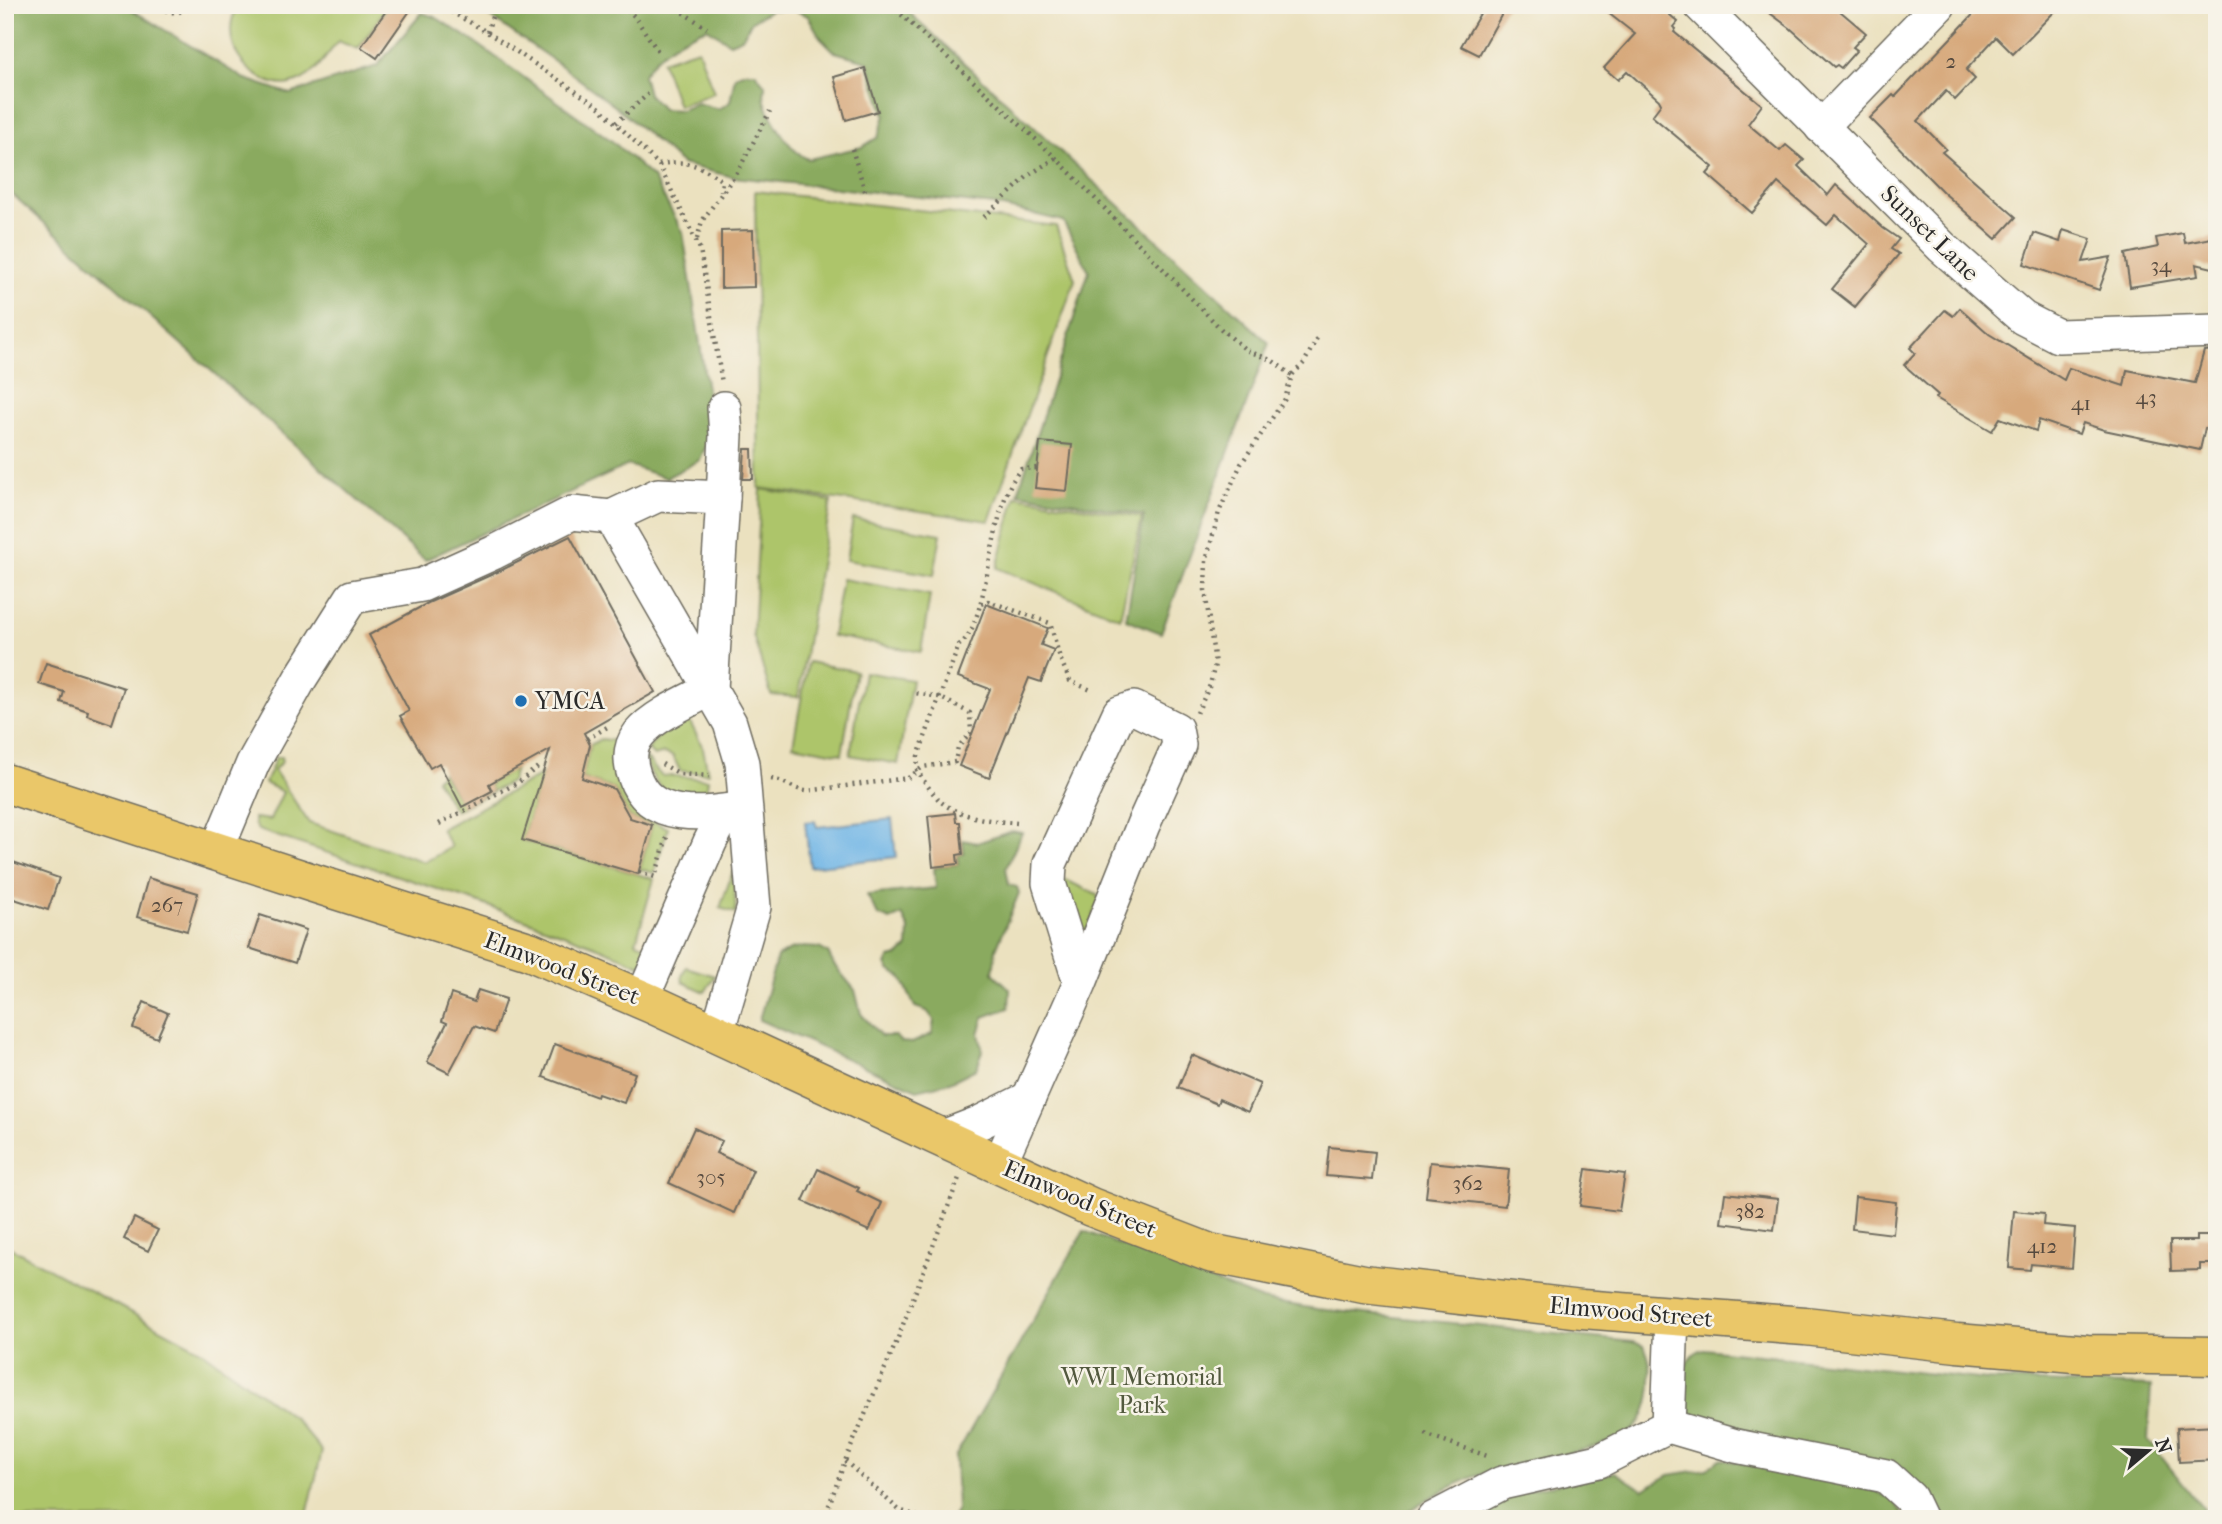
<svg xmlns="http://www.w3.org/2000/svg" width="2222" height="1524" font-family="'IM FELL French Canon',serif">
<rect width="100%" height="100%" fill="#f7f3e8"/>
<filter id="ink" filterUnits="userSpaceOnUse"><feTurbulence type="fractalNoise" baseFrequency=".0143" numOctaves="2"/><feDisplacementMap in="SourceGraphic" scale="14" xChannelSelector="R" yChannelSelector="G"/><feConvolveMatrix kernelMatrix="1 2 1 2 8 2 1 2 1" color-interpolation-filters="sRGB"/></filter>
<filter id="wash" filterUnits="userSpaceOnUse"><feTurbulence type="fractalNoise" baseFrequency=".00686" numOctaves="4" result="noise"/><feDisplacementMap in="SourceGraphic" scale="28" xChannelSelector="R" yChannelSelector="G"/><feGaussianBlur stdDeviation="1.57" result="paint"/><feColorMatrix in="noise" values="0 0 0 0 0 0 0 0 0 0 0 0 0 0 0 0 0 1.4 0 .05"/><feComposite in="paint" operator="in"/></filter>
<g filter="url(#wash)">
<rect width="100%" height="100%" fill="#ebe1bf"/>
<!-- green -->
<g fill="#adc56a" stroke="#6c784a" stroke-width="2">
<path d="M 238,5 L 388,5 L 358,49 L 338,41 C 325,58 313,79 290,84 C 281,86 271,83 263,79 C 235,64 222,34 238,5 Z"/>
<path d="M 698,49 L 714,93 L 678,106 L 662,61 Z"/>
<path d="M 755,191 L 1056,226 L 1075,280 L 989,521 L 759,488 Z"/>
<path d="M 761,489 L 831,501 L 798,697 L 771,695 L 753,635 Z"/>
<path d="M 1016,496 L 1142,517 L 1120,618 L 997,568 Z"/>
<path d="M 853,519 L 941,534 L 934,575 L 846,560 Z"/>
<path d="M 842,579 L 930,595 L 921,652 L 832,636 Z"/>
<path d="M 808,662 L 856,671 L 842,754 L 793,745 Z"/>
<path d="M 864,672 L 912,680 L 898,764 L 850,755 Z"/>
<path d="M 689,720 L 703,748 L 708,773 L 680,771 L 673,756 L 664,753 L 654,756 L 648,750 C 656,735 672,726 689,720 Z"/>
<path d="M 602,739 L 615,741 L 612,758 L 613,773 L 631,806 L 648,819 L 668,828 L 654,873 L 640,869 L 652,825 L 630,818 L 614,789 L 582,778 L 590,745 Z"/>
<path d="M 276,757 L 281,757 L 282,762 L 274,770 L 309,823 L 425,862 L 451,847 L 441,829 L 543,774 L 522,840 L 654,879 L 636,942 L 657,950 L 640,965 L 601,948 L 480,903 L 258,830 L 254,824 L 254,818 L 270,820 L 283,792 L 265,783 Z"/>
<path d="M 645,758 C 654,763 654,771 663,776 C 673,774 694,779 708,779 L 706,795 C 672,802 655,791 645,758 Z"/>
<path d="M 515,769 L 511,782 L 455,811 L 436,779 L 442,772 L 463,807 L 492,791 L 489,784 Z"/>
<path d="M 733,871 L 736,912 L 736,913 L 720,908 Z"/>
<path d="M 1066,880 L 1097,895 L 1099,900 L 1078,955 L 1062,884 Z"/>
<path d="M 686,967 L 715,976 L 705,992 L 683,982 L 682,976 Z"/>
<path d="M 5,1245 L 201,1350 L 294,1418 L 322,1451 L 306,1519 L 5,1519 Z"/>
</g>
<!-- forest -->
<g fill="#8aaa5e" stroke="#5a6a44" stroke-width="2" fill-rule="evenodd">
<path d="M 5,5 L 124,5 L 243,78 L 290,94 L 377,66 L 422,13 L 435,17 L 479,45 L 612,141 L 653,178 L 683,232 L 713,430 L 700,460 L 666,478 L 628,465 L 425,560 L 5,188 Z"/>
<path d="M 473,5 L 901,5 L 1269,343 L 1161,633 L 1126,619 L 1144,515 L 1018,493 L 1089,271 L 1063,221 L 994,205 L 733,177 L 682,164 L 621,111 L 563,67 ZM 771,10 L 794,10 L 808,16 L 820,37 L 835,52 L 867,61 L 885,115 L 878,137 L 862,147 L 809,159 C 792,155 770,118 765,101 C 763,97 765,90 765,85 L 755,72 L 745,72 L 735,76 L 730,102 L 719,109 L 697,103 L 681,110 L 662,109 L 648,94 L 643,75 C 658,51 681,38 707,28 L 730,43 L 742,38 L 752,21 Z"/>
<path d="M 1012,831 L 1022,833 L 1006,868 L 1009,885 L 1017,887 L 1019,893 L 996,949 L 993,973 L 1010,989 L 1009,1008 L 984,1017 L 979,1034 L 983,1051 L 976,1069 L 950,1082 L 917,1090 L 759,1020 L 777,957 L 790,950 L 803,947 L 819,948 L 828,953 L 834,965 L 855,990 L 861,1014 L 881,1036 L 895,1036 L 901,1042 L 912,1043 L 932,1034 L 934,1020 L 927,1011 L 915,1007 L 901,977 L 889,970 L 886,964 L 890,958 L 898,956 L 908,947 L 909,929 L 902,915 L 890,920 L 878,915 L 867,895 L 936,888 L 934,868 L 959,864 L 958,855 L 964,854 L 963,840 L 977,843 Z"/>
<path d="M 1084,1231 L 1262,1300 L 1317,1309 L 1633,1342 L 1644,1346 C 1656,1371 1653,1412 1632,1431 C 1614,1447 1526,1461 1498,1469 C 1464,1478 1426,1498 1397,1519 L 951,1519 L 957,1509 L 955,1457 Z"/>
<path d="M 1704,1349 L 1988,1380 L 2151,1386 L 2148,1440 L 2211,1519 L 1934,1519 L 1921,1495 L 1691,1419 L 1680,1402 C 1683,1381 1680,1355 1704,1349 Z"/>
<path d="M 1720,1459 L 1865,1487 L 1893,1499 L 1906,1519 L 1445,1519 L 1478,1500 L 1615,1472 L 1643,1490 L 1669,1475 L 1707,1469 Z"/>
</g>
<!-- water -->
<path fill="#6fb5e6" stroke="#4d7088" stroke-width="2" d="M 892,819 L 896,857 L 810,867 L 805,822 L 815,821 L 817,827 Z"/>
<g id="blocks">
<!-- building -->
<g fill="#d7a97c">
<path d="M 390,5 L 414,5 L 377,58 L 361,47 Z"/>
<path d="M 1485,5 L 1507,5 L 1479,55 L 1461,46 Z"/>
<path d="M 1598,5 L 1652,5 L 1660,13 L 1663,9 L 1678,22 L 1674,27 L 1676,29 L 1674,32 L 1762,105 L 1748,124 L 1780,151 L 1786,145 L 1804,160 L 1798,166 L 1828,195 L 1836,185 L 1883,228 L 1899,239 L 1891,249 L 1899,254 L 1855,307 L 1832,289 L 1869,244 L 1836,215 L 1827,225 L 1778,183 L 1752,213 L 1707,174 L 1713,167 L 1652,116 L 1661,104 L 1659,100 L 1627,71 L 1618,80 L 1604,68 L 1635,34 Z"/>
<path d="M 1759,5 L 1833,5 L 1866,33 L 1853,47 L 1857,50 L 1841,68 L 1837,65 L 1834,67 L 1790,28 Z"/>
<path d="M 1982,5 L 2061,5 L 2013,54 L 1996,37 L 1966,70 L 1975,79 L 1955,100 L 1946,91 L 1918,121 L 1946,149 L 1942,152 L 2016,217 L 1996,239 L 1943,192 L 1870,118 L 1893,95 L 1895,97 Z"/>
<path d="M 865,68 L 878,111 L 846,120 L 834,77 Z"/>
<path d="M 753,230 L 754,287 L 721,288 L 721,231 Z"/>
<path d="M 2063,230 L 2091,239 L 2083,262 L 2111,257 L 2099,290 L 2024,264 L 2034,233 L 2060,242 Z"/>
<path d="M 2183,233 L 2185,243 L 2217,237 L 2217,269 L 2196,264 L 2198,276 L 2130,287 L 2125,254 L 2158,247 L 2156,238 Z"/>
<path d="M 1960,308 L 1989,334 L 2064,380 L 2069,368 L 2124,386 L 2127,370 L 2195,383 L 2204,351 L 2217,350 L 2217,431 L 2205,428 L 2200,450 L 2104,430 L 2083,423 L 2079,434 L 2039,420 L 2036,431 L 2000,418 L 1992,431 L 1936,398 L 1938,395 L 1904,365 L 1915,353 L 1910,348 L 1945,310 L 1953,316 Z"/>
<path d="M 1040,442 L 1072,445 L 1067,491 L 1035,488 Z"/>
<path d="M 745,449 L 752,449 L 753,479 L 743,479 Z"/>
<path d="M 570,536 L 655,692 L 584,733 L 590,745 L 582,778 L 614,789 L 630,818 L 652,825 L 638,874 L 522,840 L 550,750 L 489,784 L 492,791 L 462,807 L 439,763 L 430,768 L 400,716 L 409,711 L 369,635 L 428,603 L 502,570 Z"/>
<path d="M 986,604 L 1048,628 L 1041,645 L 1054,650 L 1041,682 L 1029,678 L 989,778 L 959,766 L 990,689 L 958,677 Z"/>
<path d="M 46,663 L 124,688 L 112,724 L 87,715 L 88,711 L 61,702 L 64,692 L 39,684 Z"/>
<path d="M 955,813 L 956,822 L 960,822 L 963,854 L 957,855 L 958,864 L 933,867 L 928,816 Z"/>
<path d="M 13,862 L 59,878 L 48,910 L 5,896 L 5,884 Z"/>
<path d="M 148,878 L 198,893 L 187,931 L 137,917 Z"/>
<path d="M 260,915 L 306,930 L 295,963 L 249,948 Z"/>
<path d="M 478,990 L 506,999 L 494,1033 L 474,1026 L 449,1073 L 427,1062 L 447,1023 L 442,1021 L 451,994 L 474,1002 Z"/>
<path d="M 144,1002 L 168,1013 L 157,1038 L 133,1028 Z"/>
<path d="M 555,1044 L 635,1073 L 624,1103 L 598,1094 L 597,1097 L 543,1077 Z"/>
<path d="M 1192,1055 L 1260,1084 L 1248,1112 L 1219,1099 L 1217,1104 L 1178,1088 Z"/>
<path d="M 694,1128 L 722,1141 L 716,1153 L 753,1170 L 734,1213 L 669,1183 Z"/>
<path d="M 1329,1147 L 1375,1152 L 1372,1180 L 1326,1176 Z"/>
<path d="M 1430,1162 L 1509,1170 L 1505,1206 L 1426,1197 Z"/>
<path d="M 818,1169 L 859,1188 L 857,1191 L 882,1203 L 869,1231 L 803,1201 Z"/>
<path d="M 1586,1169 L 1625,1174 L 1619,1211 L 1580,1206 Z"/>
<path d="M 1725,1193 L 1778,1199 L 1774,1230 L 1721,1223 Z"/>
<path d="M 1855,1197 L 1896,1202 L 1893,1234 L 1852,1229 Z"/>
<path d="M 2014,1211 L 2044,1214 L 2043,1225 L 2075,1228 L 2072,1268 L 2031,1264 L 2030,1270 L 2009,1268 Z"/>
<path d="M 134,1218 L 158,1230 L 148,1251 L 124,1239 Z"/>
<path d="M 2197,1236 L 2217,1236 L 2217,1264 L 2200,1264 L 2200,1270 L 2171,1271 L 2170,1241 L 2197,1241 Z"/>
<path d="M 2217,1426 L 2217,1460 L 2179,1462 L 2177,1428 Z"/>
</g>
</g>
</g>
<g filter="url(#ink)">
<use href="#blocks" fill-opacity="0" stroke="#6e6b5f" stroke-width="2"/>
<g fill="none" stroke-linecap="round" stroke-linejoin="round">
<!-- minor casing -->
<g stroke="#6e6b5f" stroke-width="36">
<g id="minor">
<path d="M 1700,5 L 1942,247 L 2023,318 L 2058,336 L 2217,331"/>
<path d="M 1821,127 L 1939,5"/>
<path d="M 723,498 L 726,435 L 724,408"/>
<path d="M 611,517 L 658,495 L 723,498 L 711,689 C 690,700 653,716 639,734 C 629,747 629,760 634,775 C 649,823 706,814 745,808"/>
<path d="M 216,852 L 253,763 L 300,679 L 352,597 L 422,585 L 493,553 L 572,513 L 611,517 L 730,723 L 742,763 L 754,907 L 717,1033"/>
<path d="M 642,999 L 710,842 L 726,811"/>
<path d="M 940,1138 L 981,1122 L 1029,1098"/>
<path d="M 999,1165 L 1080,983 L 1143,825 L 1179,745 L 1176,729 L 1134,708 L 1119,713 L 1050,864 L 1049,883 L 1080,983"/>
<path d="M 1668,1426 L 1672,1316"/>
<path d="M 1433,1519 L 1502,1483 L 1599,1461 L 1668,1426 L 1736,1446 L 1886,1476 L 1910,1498 L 1920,1519"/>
</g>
</g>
<!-- major casing -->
<g stroke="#6e6b5f" stroke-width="41">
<path id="major" d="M 5,783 L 310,882 L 529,951 L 652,1004 L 1091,1207 L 1210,1253 L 1364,1284 L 1582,1309 L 1805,1326 L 1957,1343 L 2087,1354 L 2217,1356"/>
</g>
<!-- path -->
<g stroke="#6e6b5f" stroke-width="4.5" stroke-dasharray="2 5" stroke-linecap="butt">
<path d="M 145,5 L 176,13 L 201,5"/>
<path d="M 439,5 L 487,32 L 599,107 L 659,165 L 700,249 L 722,383"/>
<path d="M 622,5 L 634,16 L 660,54"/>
<path d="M 671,5 L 707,28"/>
<path d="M 891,5 L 1056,158 L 1221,329 L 1246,350 L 1273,361 L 1292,375"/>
<path d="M 487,32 L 496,5"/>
<path d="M 616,123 L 648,94"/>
<path d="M 852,149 L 865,191"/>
<path d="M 659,165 C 683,158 703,166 722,181 L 721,191"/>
<path d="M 984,217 L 1029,175 L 1056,158"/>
<path d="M 697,239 L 702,221 L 738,171 L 770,111"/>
<path d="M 981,604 L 988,601 L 1050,623 L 1060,658 L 1070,681 L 1091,690"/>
<path d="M 1197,713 L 1210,685 L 1215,664 L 1205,590 L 1206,561 L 1219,512 L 1241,464 L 1285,399 L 1292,375 L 1304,363 L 1317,338"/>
<path d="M 587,739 L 609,726"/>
<path d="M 662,764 L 680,774 L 709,776"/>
<path d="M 771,779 C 785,781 793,789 806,791 L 908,778 L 923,767 L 955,762 L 958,747 L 971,733 L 970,713 L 939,697 L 915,693"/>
<path d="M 1017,823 C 993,821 961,818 941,802 C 932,793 924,781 917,770 L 918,756 L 959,645 C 991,624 987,506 1021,469 L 1038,468"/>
<path d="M 439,824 L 519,782 L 539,766"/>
<path d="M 639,872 L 655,877 L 667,837"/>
<path d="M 1425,1434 L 1490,1457"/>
<path d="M 845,1461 L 899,1510 L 926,1519"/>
<path d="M 824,1519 L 845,1461 L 896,1343 L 959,1178"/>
</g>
<!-- minor -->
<use href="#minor" stroke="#fff" stroke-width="33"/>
<!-- major -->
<use href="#major" stroke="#eac769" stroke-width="38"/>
</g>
</g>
<!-- markers -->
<circle fill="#1f6fb2" stroke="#f7f3e8" stroke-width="2.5" cx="521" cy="701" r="7"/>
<g text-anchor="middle" stroke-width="5" stroke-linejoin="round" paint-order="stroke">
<!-- number labels -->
<g font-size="21" fill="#564a3f">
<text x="1951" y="68">2</text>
<text x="2161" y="272">34</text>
<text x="2146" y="404">43</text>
<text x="2081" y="410">41</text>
<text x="167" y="912">267</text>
<text x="711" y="1184">305</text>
<text x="1468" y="1190">362</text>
<text x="1750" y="1218">382</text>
<text x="2042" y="1253">412</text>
</g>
<!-- street labels -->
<g font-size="24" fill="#2b2b2b" stroke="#f7f3e8">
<text transform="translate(1930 233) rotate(44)" y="8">Sunset Lane</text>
<text transform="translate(562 968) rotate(21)" y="8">Elmwood Street</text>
<text transform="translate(1080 1199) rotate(23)" y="8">Elmwood Street</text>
<text transform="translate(1631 1312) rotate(5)" y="8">Elmwood Street</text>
</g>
<!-- poi labels -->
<g font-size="24" fill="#2b2b2b" stroke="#f7f3e8" text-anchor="start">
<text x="535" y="709">YMCA</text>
</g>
<!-- park labels -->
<g font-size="24" fill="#52593e" stroke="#f7f3e8">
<text x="1142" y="1385">WWI Memorial<tspan x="1142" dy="28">Park</tspan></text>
</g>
</g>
<!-- margin -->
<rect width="2222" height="1524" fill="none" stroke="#f7f3e8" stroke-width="28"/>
<!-- north arrow -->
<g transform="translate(2148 1451) rotate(71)" stroke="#f7f3e8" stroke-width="5" paint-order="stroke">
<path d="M0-5L12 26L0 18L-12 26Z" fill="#2b2b2b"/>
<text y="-10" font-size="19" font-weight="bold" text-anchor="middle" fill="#2b2b2b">N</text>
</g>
</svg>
